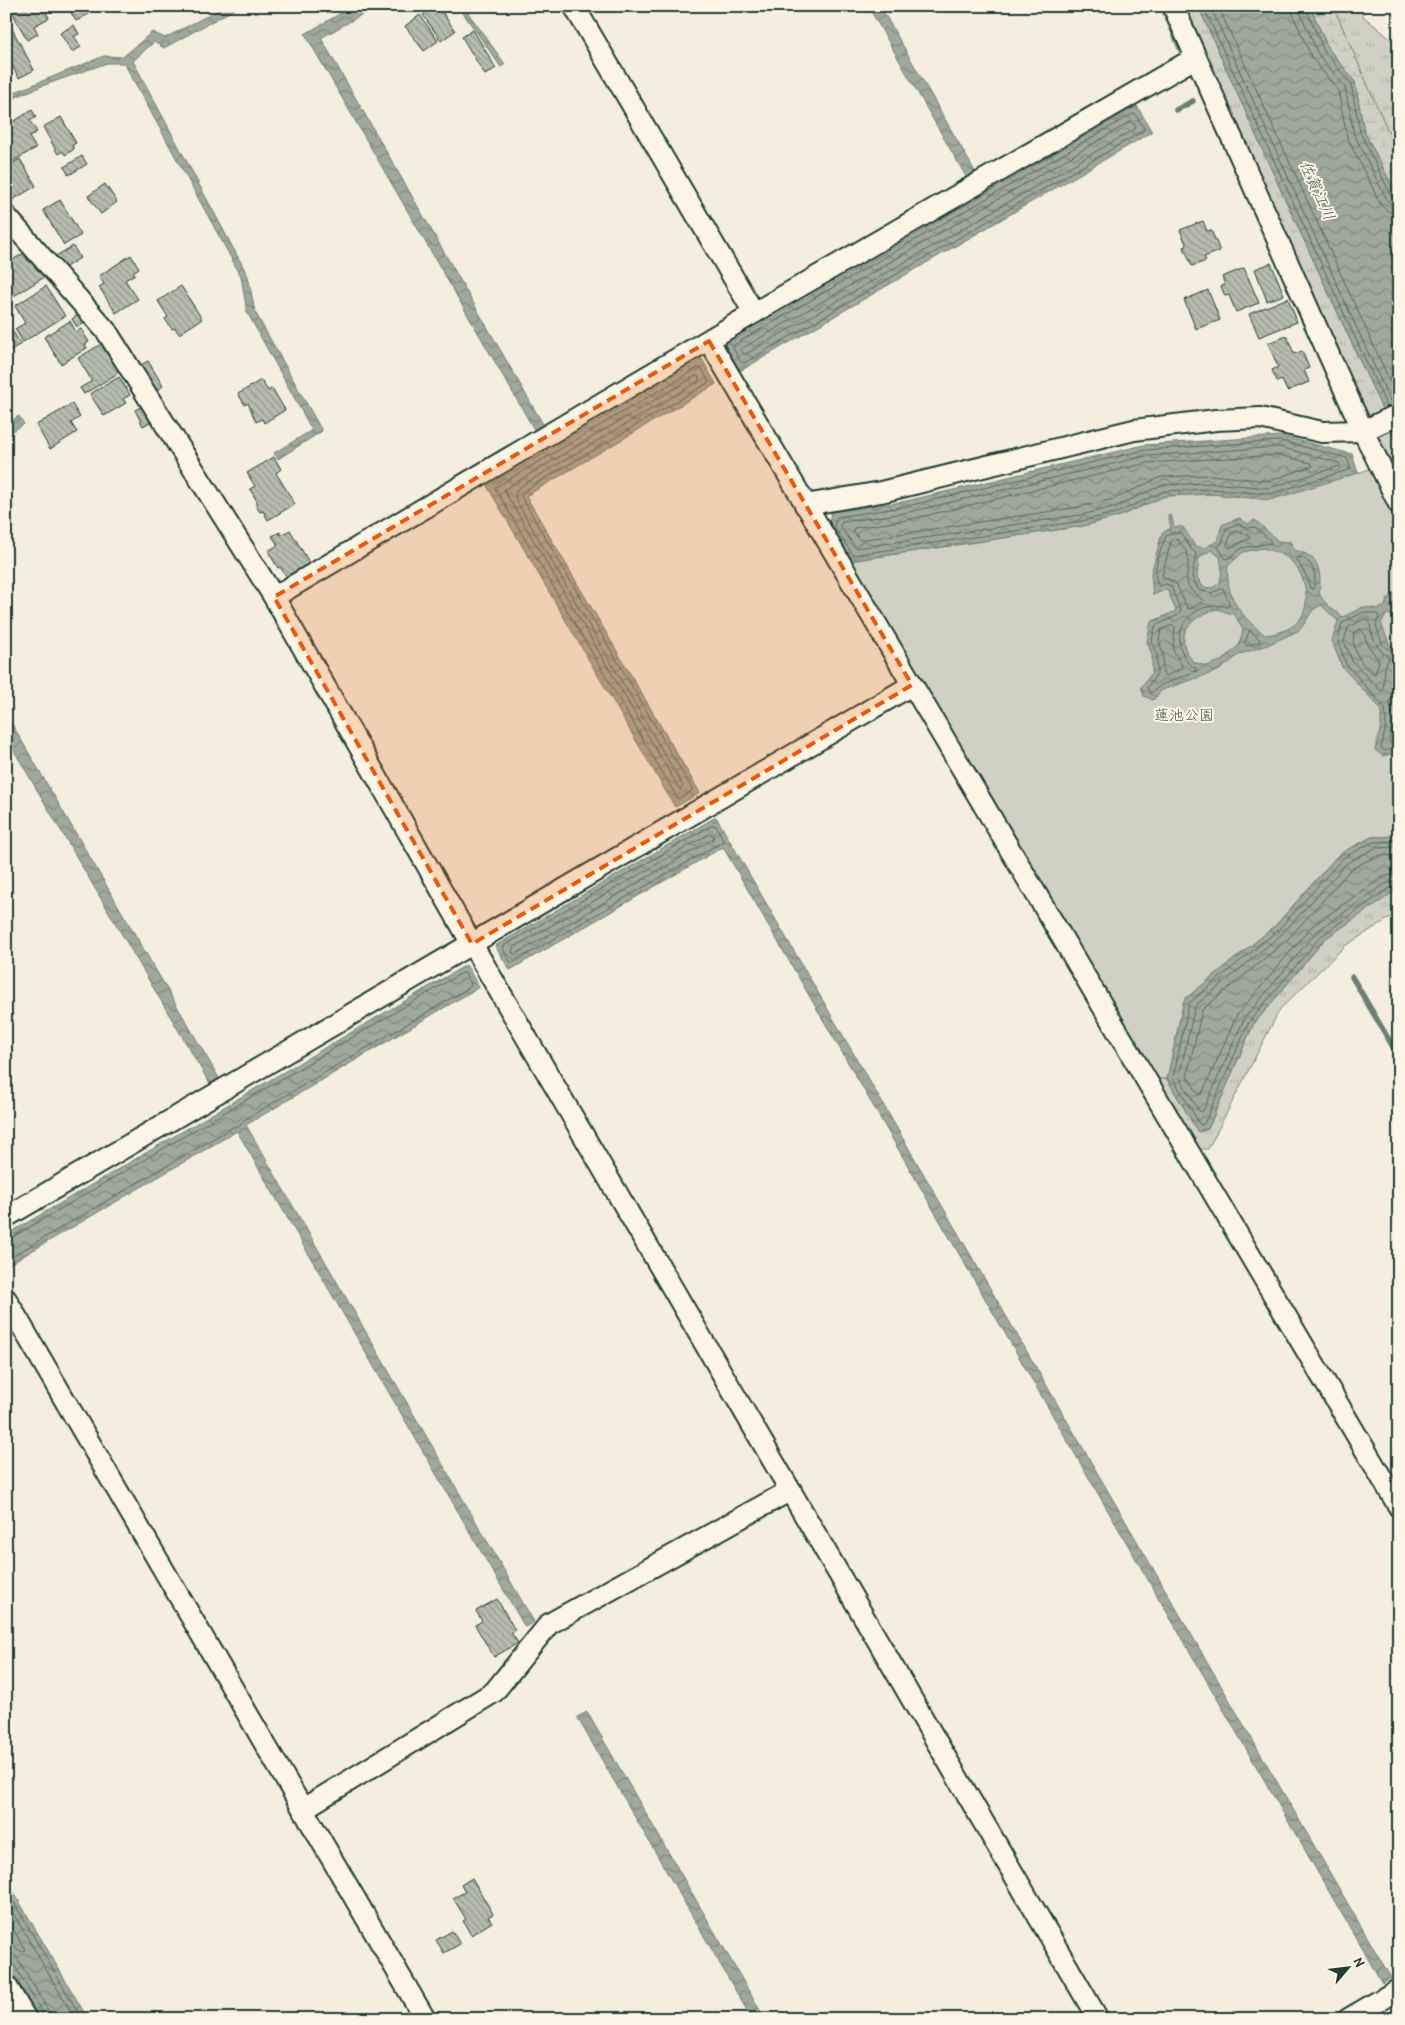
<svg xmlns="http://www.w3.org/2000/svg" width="1405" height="2025" font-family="'Patrick Hand','Klee One',sans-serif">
<defs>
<pattern id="grass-tufts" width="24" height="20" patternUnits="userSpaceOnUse" patternTransform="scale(1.25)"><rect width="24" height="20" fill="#d0d1c2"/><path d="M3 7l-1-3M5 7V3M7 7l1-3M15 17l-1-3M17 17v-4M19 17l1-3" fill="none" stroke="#b2b4a7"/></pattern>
<pattern id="wetland-marsh" width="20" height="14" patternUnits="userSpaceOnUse" patternTransform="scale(1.25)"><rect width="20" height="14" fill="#d0d1c2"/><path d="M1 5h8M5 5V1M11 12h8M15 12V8" fill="none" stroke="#b2b4a7"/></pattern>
<pattern id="water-waves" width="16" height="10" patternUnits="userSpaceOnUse" patternTransform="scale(1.25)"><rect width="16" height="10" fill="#a0a89b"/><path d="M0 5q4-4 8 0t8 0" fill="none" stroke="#828a7f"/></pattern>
<pattern id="building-back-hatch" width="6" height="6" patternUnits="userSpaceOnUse" patternTransform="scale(1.25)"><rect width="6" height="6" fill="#b8bcae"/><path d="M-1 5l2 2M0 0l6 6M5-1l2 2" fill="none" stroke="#959a8e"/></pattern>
</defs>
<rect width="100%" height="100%" fill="#f3eede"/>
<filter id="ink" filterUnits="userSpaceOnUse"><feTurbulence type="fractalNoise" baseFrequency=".02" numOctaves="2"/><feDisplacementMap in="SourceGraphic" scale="10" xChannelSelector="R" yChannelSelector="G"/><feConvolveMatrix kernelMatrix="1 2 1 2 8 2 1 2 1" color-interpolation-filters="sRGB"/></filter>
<g filter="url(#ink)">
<!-- grass -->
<g fill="url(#grass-tufts)" stroke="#78877b">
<path d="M 1160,6 L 1198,6 L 1273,173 L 1379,402 L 1399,449 L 1399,488 L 1201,55 L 1179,52 Z"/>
<path d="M 1333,6 L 1358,6 L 1363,16 L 1399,46 L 1399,156 Z"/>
<path d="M 1399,890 L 1399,912 L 1345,946 L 1280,1009 L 1208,1149 L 1198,1149 L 1157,1079 L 1167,1079 L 1198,1132 L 1208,1129 L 1253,1025 L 1325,939 L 1391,893 Z"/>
</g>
<!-- wetland -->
<path fill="url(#wetland-marsh)" stroke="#78877b" d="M 1310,6 L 1333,6 L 1399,156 L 1399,199 L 1364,131 L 1355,82 L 1328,48 Z"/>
<!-- park -->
<path fill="#d0d1c2" stroke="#78877b" d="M 1375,467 L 1399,515 L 1399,836 L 1372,837 L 1339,854 L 1275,926 L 1184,1000 L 1167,1079 L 1157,1079 L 849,561 L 1083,526 L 1120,516 L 1165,496 L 1211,494 L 1358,473 Z"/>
<!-- water -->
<g fill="url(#water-waves)" stroke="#6c7d72" fill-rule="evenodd">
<path d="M 226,6 L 240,6 L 164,48 L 154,42 L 133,61 L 248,276 L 255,312 L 322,431 L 278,459 L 274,453 L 312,430 L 247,312 L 241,276 L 124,63 L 107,63 L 42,86 L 18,96 L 6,104 L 6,97 L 15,92 L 104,56 L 123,57 L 152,32 L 165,38 Z"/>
<path d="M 353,6 L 377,6 L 321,38 L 544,426 L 535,431 L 305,34 Z"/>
<path d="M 458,6 L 463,6 L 505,64 L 501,67 Z"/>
<path d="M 868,6 L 880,6 L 977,175 L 968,180 Z"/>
<path d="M 1198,6 L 1310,6 L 1328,48 L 1355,82 L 1364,131 L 1399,199 L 1399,449 L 1379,402 L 1273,173 Z"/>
<path d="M 1137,106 L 1152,132 L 740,371 L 725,345 Z"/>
<path d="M 702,359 L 716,384 L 526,496 L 700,793 L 675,807 L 487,486 Z"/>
<path d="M 19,416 L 24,424 L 6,435 L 6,424 Z"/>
<path d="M 1281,436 L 1352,454 L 1358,473 L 1270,500 L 1211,494 L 1165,496 L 1120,516 L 1083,526 L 849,561 L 828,528 L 831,512 L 902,502 L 1144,445 Z"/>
<path d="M 1171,515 L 1174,527 L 1183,527 L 1195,546 L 1204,548 L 1217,541 L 1222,525 L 1239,518 L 1248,524 L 1255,520 L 1278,541 L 1291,542 L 1294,550 C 1314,555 1320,562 1320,584 C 1320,588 1318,591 1320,595 C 1325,605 1335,611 1343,617 L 1363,607 L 1378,609 L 1385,606 L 1387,600 L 1399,589 L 1399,618 L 1387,614 L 1381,623 L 1390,646 L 1399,646 C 1399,661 1396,671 1394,685 L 1399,690 L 1399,752 L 1383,756 L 1375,750 L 1381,726 L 1381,709 L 1342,667 L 1332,641 L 1338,621 L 1321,605 L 1313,610 L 1300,630 L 1265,646 L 1240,654 L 1218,671 L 1162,690 L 1153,700 L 1144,696 L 1141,687 L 1152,673 L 1152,655 L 1147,642 L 1151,622 L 1176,611 L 1167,589 L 1153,595 L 1151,574 L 1162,533 L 1171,528 L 1168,516 ZM 1263,548 C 1273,551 1284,554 1291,561 C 1307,576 1314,611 1294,625 C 1286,631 1275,634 1265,635 C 1241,616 1225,598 1228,566 L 1243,552 ZM 1211,550 L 1220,557 L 1222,570 L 1220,583 L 1212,588 L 1203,587 L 1197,577 L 1199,558 ZM 1217,609 L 1235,615 L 1243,630 L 1239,645 L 1223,660 L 1207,666 L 1193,662 C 1191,658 1186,653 1185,648 C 1178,626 1200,614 1217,609 Z"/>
<path d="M 6,714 L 219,1078 L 210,1084 L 6,737 Z"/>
<path d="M 716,817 L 1391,1978 L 1382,1983 L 723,847 L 510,970 L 495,946 Z"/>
<path d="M 1399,836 L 1399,890 L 1391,894 L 1325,939 L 1253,1025 L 1208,1129 L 1198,1132 L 1167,1079 L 1184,1000 L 1275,926 L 1339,854 L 1372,837 Z"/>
<path d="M 466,965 L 479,987 L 246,1125 L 534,1622 L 525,1627 L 237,1131 L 6,1266 L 6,1235 Z"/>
<path d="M 587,1712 L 765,2019 L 752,2019 L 577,1717 Z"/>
<path d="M 6,1879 L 88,2019 L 40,2019 L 6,1961 Z"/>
</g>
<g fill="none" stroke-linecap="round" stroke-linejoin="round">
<!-- shore -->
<g stroke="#53685d" stroke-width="1">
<path d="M 1203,6 L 1387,407"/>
<path d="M 1210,6 L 1392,405"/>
<path d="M 1218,6 L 1399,401"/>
<path d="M 1292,6 L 1293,15 L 1312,58 L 1338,90 L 1347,137 L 1380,203 L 1387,211 L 1399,214"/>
<path d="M 1299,6 L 1300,12 L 1318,54 L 1345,87 L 1354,134 L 1387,200 L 1392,205 L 1399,206"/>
<path d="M 1305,6 L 1324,51 L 1351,84 L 1360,132 L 1392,197 L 1399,200"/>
<path d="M 1133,114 L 1136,115 L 1144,128 L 1143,131 L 744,363 L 741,362 L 733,348 L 734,345 Z"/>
<path d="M 1131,122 L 1136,126 L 1135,129 L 746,354 L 743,353 L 741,350 L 743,348 Z"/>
<path d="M 698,368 L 702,369 L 708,380 L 708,383 L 524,491 L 521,496 L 692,789 L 691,792 L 678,799 L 495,488 Z"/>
<path d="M 696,376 L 699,377 L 699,381 L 521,486 C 515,490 514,496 517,502 L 683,786 L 680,790 L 504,490 Z"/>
<path d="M 1281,441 L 1347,458 L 1351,469 L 1270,494 L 1211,489 L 1164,491 L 1119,512 L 1082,521 L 853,555 L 834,527 L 837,517 L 903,507 L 1145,450 Z"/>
<path d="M 1280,447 L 1339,463 L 1340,466 L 1269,488 L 1211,483 L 1162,485 L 1117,506 L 1081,515 L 856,548 L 840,526 L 842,522 L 905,513 L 1146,456 Z"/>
<path d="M 1279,455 L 1311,463 L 1313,466 L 1268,481 L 1211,475 L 1161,477 L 1114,499 L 1079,507 L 860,540 L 853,531 L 854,528 L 907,520 L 1147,463 Z"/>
<path d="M 1238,524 L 1247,528 L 1255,527 L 1270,540 L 1271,543 L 1242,548 L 1229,558 L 1226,559 L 1218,547 L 1222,543 L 1226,529 Z"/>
<path d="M 1237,531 L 1249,535 L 1250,538 L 1229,548 L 1227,545 L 1231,534 Z"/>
<path d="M 1174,533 L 1181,533 L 1191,549 L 1196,553 L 1192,577 L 1199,590 L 1211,593 L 1223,588 L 1230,605 L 1227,607 C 1197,599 1167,628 1185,658 C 1188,663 1190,666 1196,668 L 1196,671 L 1161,685 L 1151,693 L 1147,688 L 1157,674 L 1157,655 L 1152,641 L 1155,626 L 1178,615 L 1181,611 L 1171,586 L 1166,584 L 1159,586 C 1150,574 1161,549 1166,536 Z"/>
<path d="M 1175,539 L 1178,540 C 1181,545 1188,552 1188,557 C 1190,580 1178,582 1203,600 L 1202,602 L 1190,609 L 1187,608 L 1176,583 L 1162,576 L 1171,541 Z"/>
<path d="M 1299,557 C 1313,560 1318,577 1313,589 L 1310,588 L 1307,577 L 1297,560 Z"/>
<path d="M 1365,619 L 1370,621 C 1370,635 1377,650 1389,658 L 1385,667 L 1383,689 L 1381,691 L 1352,661 L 1344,641 L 1348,628 Z"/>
<path d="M 1173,625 L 1175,627 L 1173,650 L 1183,668 L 1166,676 L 1163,674 L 1163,654 L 1159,641 L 1161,630 Z"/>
<path d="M 1361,629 L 1363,631 L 1368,645 L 1379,661 L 1375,674 C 1362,668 1350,647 1354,633 Z"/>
<path d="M 1250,630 L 1261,641 L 1247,646 L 1245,643 Z"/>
<path d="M 1399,651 C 1381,651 1381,640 1376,625 L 1379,617 L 1377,614 L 1364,612 L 1342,623 L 1338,641 L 1346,664 L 1385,708 L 1386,727 L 1381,748 L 1385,751 L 1399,747"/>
<path d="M 1399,700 L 1392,699 L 1389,701 C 1394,713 1392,727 1389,740 L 1391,742 L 1399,741"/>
<path d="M 713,825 L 716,826 L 723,839 L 722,842 L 514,962 L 510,962 L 503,949 L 504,946 Z"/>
<path d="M 710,834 L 714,836 L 713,839 L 516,954 L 512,953 L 513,948 Z"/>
<path d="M 1399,841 L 1373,842 L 1343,858 L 1278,930 L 1189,1003 L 1173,1078 L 1200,1125 L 1204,1124 L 1249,1022 L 1321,936 L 1388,889 L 1399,886"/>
<path d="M 1399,847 L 1375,848 L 1347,863 L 1282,934 L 1195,1006 L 1179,1077 L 1199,1111 L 1203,1111 L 1244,1019 L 1316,932 L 1385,884 L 1399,880"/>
<path d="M 1399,855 L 1377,856 L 1351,869 L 1287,940 L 1202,1010 L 1187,1076 L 1199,1095 L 1202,1094 L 1237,1015 L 1311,927 L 1381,878 L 1399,872"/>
<path d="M 6,1239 L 11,1238 L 462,973 L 465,973 L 471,984 L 470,987 L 244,1120 L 240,1126 L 233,1127 L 6,1260"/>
<path d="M 6,1889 L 82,2019"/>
<path d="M 6,1901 L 75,2019"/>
<path d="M 6,1916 L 25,1950 L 22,1952 L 14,1947 L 6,1946"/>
<path d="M 6,1954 L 13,1954 L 18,1959 L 49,2012 L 50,2019"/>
<path d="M 6,1960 L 13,1963 L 43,2014 L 44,2019"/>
</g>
<!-- stream -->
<g stroke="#6c7d72" stroke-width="5.5">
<path d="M 1176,110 L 1193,101"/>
<path d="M 1352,977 L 1399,1057"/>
</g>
</g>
<!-- building -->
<g fill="url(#building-back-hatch)" stroke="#1f3d34">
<path d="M 9,6 L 43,6 L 49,18 L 34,26 L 38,34 L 27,40 Z"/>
<path d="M 67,6 L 84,6 L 89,14 L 76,21 Z"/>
<path d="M 435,6 L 438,6 L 455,31 L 441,41 L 423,15 Z"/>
<path d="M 420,15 L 438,41 L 424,51 L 405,26 Z"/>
<path d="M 10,25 L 34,70 L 19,78 L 6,55 L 6,27 Z"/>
<path d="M 74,25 L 79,34 L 74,36 L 81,47 L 72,52 L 60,33 Z"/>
<path d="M 473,30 L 496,68 L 485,75 L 462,37 Z"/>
<path d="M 32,110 L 36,117 L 30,121 L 37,132 L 29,137 L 36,148 L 6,165 L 6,122 L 11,119 L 13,122 Z"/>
<path d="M 61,117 L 76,143 L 72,145 L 74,149 L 65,155 L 63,151 L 58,154 L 43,127 Z"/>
<path d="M 82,156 L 87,164 L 69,175 L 64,167 Z"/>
<path d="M 20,159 L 36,186 L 9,202 L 6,197 L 6,167 Z"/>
<path d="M 105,184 L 117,202 L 101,214 L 88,196 Z"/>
<path d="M 60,200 L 81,235 L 64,245 L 43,210 Z"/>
<path d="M 1203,221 L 1207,231 L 1211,230 L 1220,251 L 1204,257 L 1206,261 L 1192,266 L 1184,247 L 1187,246 L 1180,230 Z"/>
<path d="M 73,246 L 80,258 L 64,268 L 56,256 Z"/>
<path d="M 24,253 L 28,261 L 34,257 L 46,276 L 6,301 L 6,264 Z"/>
<path d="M 131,255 L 139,268 L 133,272 L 135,274 L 125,280 L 138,299 L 116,313 L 99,287 L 104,284 L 99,276 Z"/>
<path d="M 1271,263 L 1284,295 L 1267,301 L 1255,269 Z"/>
<path d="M 1244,268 L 1259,303 L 1236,312 L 1229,295 L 1225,296 L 1221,286 L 1225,285 L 1222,277 Z"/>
<path d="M 46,286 L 65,316 L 23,342 L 15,329 L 25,323 L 15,306 Z"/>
<path d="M 181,286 L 202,319 L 179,334 L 175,328 L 172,329 L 165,319 L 168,317 L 158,301 Z"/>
<path d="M 1208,290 L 1220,320 L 1196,329 L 1184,300 Z"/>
<path d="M 1288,298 L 1297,322 L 1259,337 L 1249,314 Z"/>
<path d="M 82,312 L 88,321 L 77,327 L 72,319 Z"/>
<path d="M 70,321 L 76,332 L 81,329 L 89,342 L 85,344 L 87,348 L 61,364 L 44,337 Z"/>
<path d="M 11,329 L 21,344 L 9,351 L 6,347 L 6,332 Z"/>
<path d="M 1287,336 L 1294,354 L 1302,351 L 1309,368 L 1304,370 L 1309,382 L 1287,391 L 1282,380 L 1277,382 L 1272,370 L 1278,367 L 1268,343 Z"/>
<path d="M 103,343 L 120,372 L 84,394 L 80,388 L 92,381 L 78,358 Z"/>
<path d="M 148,361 L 163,386 L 155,392 L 139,366 Z"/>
<path d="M 119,377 L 130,395 L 123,399 L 126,403 L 104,416 L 90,394 Z"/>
<path d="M 261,380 L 268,391 L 272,388 L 285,410 L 264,423 L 262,419 L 256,422 L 248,403 L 245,405 L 238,394 Z"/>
<path d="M 72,404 L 80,417 L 71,423 L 77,432 L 50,449 L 36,425 Z"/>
<path d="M 144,405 L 152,421 L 143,426 L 135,410 Z"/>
<path d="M 274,457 L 281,469 L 276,473 L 295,504 L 268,520 L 263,511 L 260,512 L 255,505 L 258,503 L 250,489 L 255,486 L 247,473 Z"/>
<path d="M 290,530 L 310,564 L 287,577 L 280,567 L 278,568 L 268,551 L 278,545 L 272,536 L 280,532 L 281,535 Z"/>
<path d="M 497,1599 L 515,1630 L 511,1632 L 518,1643 L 494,1657 L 475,1625 L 482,1621 L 476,1611 Z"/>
<path d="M 472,1878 L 493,1914 L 488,1917 L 492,1922 L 471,1935 L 463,1921 L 466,1919 L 453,1898 L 465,1892 L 461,1885 Z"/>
<path d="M 452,1931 L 460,1944 L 444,1953 L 436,1940 Z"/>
</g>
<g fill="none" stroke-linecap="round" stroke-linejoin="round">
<!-- minor casing -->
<g stroke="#1f3d34" stroke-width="24">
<g id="minor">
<path d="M 574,6 L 754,313"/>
<path d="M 1173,6 L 1363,431 L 1399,504"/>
<path d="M 6,216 L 107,332 L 274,597 L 472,944 L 1098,2019"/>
<path d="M 709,341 L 1399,1507"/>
<path d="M 805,505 L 881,492 L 1134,430 L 1216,420 L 1260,418 L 1322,432 L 1363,431 L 1399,414"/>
<path d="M 274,597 L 754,313 L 1195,58"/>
<path d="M 6,1217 L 912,685"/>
<path d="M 6,1299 L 425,2019"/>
<path d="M 303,1809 L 494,1692 L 549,1624 L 791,1490"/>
<path d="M 6,1985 L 26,2019"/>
<path d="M 1348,2019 L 1399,1989"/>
</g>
</g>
<!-- minor -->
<use href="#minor" stroke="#fcf5e5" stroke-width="20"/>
</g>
</g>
<!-- marked area -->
<path fill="#e8590c" fill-opacity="0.2" stroke="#e8590c" stroke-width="4" stroke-dasharray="10 6" stroke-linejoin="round" d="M 709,341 L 912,685 L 472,944 L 274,597 Z"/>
<g text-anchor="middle" stroke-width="4" stroke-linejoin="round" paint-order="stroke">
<!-- park labels -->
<g font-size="15" fill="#425b50" stroke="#fcf5e5">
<text x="1184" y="720">蓮池公園</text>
</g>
<!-- water labels -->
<g font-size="16" font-style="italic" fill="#465d53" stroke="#fcf5e5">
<text transform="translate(1318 190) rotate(66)" y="6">佐賀江川</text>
</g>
</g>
<!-- margin -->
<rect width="1405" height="2025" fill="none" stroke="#fcf5e5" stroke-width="25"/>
<rect x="12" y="12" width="1380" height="2000" fill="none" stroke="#1f3d34" stroke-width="2" filter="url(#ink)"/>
<!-- north arrow -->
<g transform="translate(1348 1968) rotate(62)" stroke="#fcf5e5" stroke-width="4" paint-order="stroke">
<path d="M0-4L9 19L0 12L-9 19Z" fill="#1f3d34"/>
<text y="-8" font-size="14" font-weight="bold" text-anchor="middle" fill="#1f3d34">N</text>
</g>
</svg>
